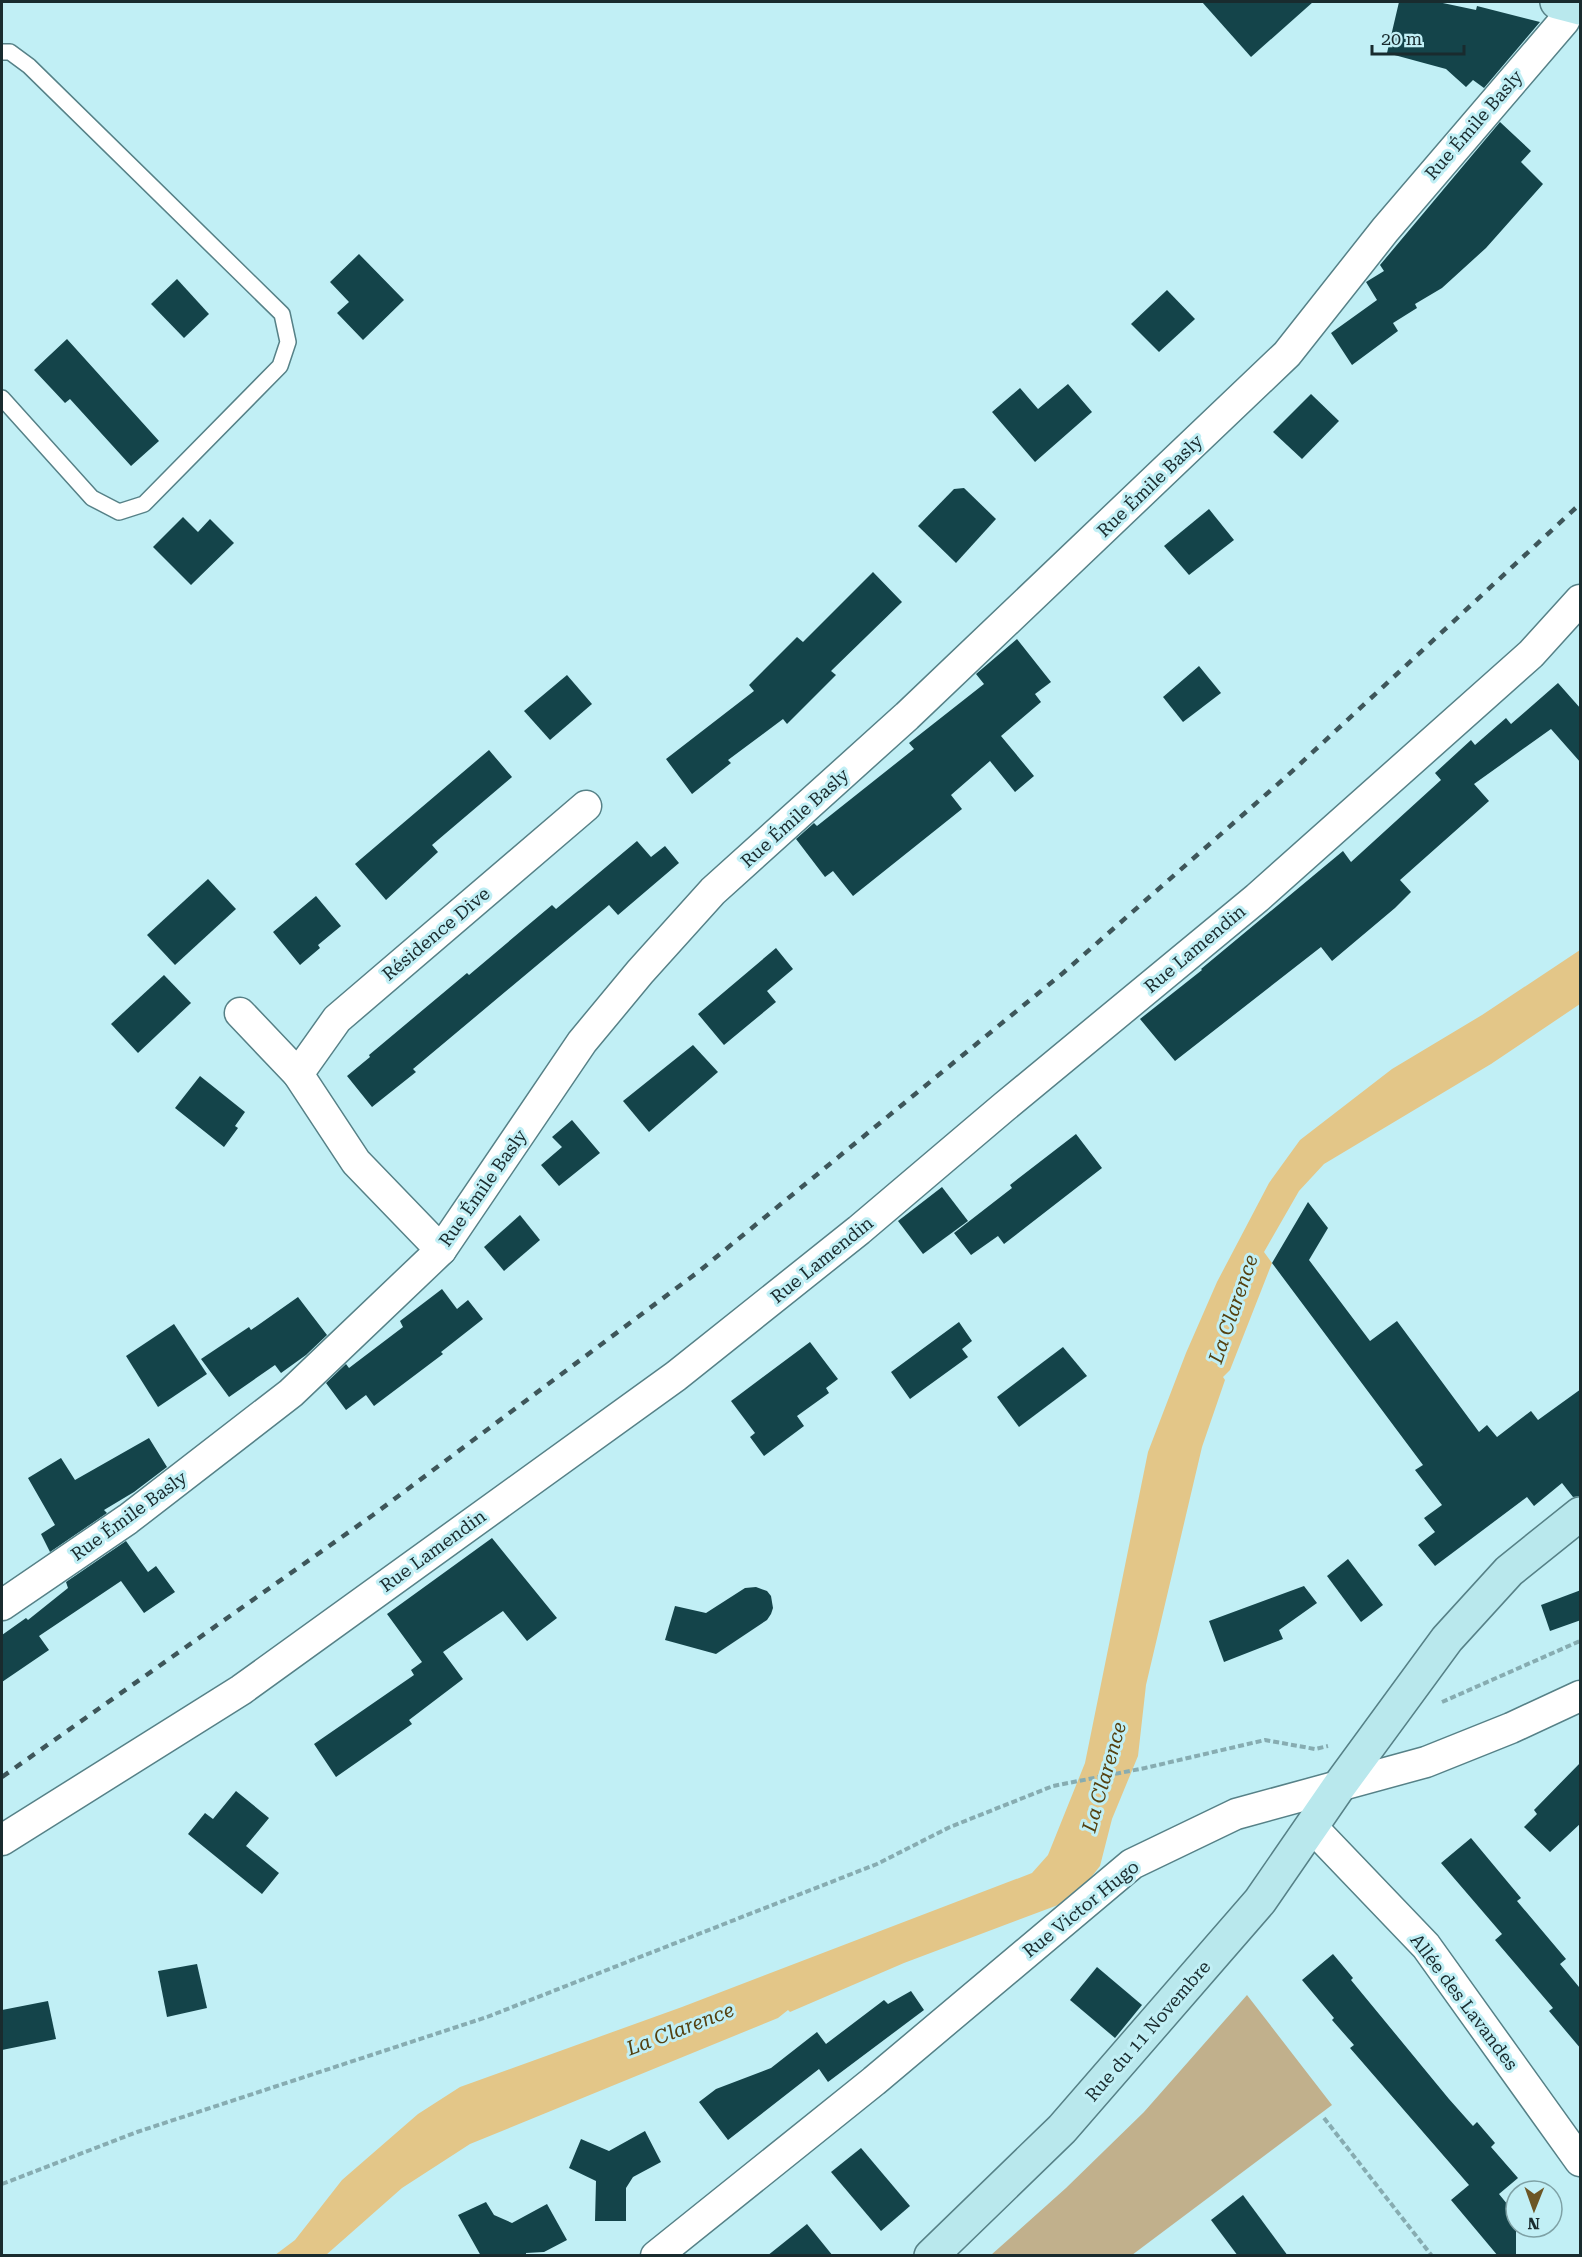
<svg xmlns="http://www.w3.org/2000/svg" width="1582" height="2257" font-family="'Roboto Serif',serif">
<rect width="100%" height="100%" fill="#c1eff5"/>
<!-- green -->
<path fill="#c1b08c" d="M 1247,1995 L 1332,2105 L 1132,2255 L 991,2255 L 1066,2188 L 1144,2112 Z"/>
<!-- water -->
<path fill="#e3c688" d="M 1580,950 L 1580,1004 L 1491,1064 L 1324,1164 L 1299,1191 L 1264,1252 L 1272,1263 L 1230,1370 L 1223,1377 L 1225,1380 L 1202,1447 L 1146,1685 L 1138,1756 L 1112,1819 L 1100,1866 L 1089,1880 L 1058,1905 L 904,1963 L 790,2012 L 788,2010 L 778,2018 L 470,2144 L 402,2188 L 326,2255 L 275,2255 L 295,2240 L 342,2180 L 418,2114 L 460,2087 L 682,2007 L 1032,1873 L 1048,1855 L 1085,1763 L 1148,1452 L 1186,1353 L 1217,1282 L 1269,1183 L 1300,1140 L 1392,1069 L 1482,1015 Z"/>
<!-- building -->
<g fill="#14444a">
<path d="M 1202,2 L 1313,2 L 1251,57 Z"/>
<path d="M 1399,2 L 1438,2 L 1476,10 L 1477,6 L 1540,22 L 1484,88 L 1473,80 L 1466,87 L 1446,69 L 1387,53 Z"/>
<path d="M 1500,122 L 1531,151 L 1521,162 L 1543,184 L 1486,248 L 1442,288 L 1415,304 L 1417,308 L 1393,323 L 1398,331 L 1352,365 L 1331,333 L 1377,300 L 1366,282 L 1384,271 L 1380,265 Z"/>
<path d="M 359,254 L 404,300 L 363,340 L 337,313 L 349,302 L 330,282 Z"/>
<path d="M 177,279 L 209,314 L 184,338 L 151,304 Z"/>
<path d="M 1167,290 L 1195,319 L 1159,352 L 1131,324 Z"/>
<path d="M 67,339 L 159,441 L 131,466 L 70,399 L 65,403 L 34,370 Z"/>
<path d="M 1068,384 L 1092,412 L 1035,462 L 992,412 L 1020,388 L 1038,409 Z"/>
<path d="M 1311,394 L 1339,421 L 1302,459 L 1273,432 Z"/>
<path d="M 964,488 L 996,519 L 956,563 L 918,526 L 954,489 Z"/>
<path d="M 1209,509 L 1234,540 L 1189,575 L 1164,546 Z"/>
<path d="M 183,517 L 198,532 L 210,519 L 234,543 L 191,585 L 153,547 Z"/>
<path d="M 873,572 L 902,602 L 831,671 L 836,675 L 787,724 L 783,719 L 728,760 L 731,763 L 692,794 L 666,759 L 754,691 L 749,685 L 797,637 L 803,642 Z"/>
<path d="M 1017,639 L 1051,682 L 1035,694 L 1041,702 L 1001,736 L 1034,776 L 1015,792 L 990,761 L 951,795 L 962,809 L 853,896 L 833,871 L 825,877 L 796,839 L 814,823 L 817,826 L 914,749 L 909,743 L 984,684 L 976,674 Z"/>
<path d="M 1199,666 L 1221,693 L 1183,722 L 1163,697 Z"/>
<path d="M 567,675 L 592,704 L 550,740 L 524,711 Z"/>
<path d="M 1558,683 L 1581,709 L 1581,763 L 1551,729 L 1474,784 L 1489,801 L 1400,880 L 1411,892 L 1395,908 L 1332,961 L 1321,947 L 1175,1061 L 1140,1019 L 1202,970 L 1201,969 L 1343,851 L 1351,862 L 1441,780 L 1435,773 L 1471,740 L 1475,745 L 1506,718 L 1511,724 Z"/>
<path d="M 489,750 L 512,777 L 432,845 L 438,852 L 386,900 L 355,864 Z"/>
<path d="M 637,841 L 651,857 L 665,846 L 679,863 L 618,915 L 609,905 L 413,1069 L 416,1072 L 372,1107 L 347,1076 L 370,1057 L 369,1055 L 467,973 L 469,975 L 552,905 L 556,909 Z"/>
<path d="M 208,879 L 236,909 L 175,965 L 147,935 Z"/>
<path d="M 316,896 L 341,926 L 318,945 L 320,948 L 300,965 L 273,932 Z"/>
<path d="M 776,948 L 793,969 L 767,991 L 776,1002 L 724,1045 L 698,1014 Z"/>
<path d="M 164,975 L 191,1003 L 138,1053 L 111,1024 Z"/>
<path d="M 693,1045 L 718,1072 L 649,1132 L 623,1101 Z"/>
<path d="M 200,1076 L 245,1112 L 235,1126 L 238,1128 L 224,1147 L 175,1108 Z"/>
<path d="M 572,1120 L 600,1153 L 559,1186 L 541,1165 L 562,1147 L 552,1137 Z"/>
<path d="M 1076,1134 L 1102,1168 L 1004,1244 L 998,1236 L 971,1255 L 954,1233 L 1012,1188 L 1010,1185 Z"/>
<path d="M 942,1187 L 968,1221 L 923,1254 L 898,1221 Z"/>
<path d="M 1308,1202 L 1328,1228 L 1309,1260 L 1370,1341 L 1397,1321 L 1479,1432 L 1487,1425 L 1497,1437 L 1531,1411 L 1538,1420 L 1581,1389 L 1581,1496 L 1573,1497 L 1562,1483 L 1534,1506 L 1527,1497 L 1435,1566 L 1418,1545 L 1435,1532 L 1424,1518 L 1442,1505 L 1415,1470 L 1423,1465 L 1272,1263 Z"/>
<path d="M 520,1215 L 540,1240 L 504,1271 L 484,1247 Z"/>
<path d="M 442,1289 L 457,1309 L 468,1300 L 483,1319 L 441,1352 L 443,1354 L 374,1406 L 366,1395 L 346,1410 L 326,1383 L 346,1364 L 349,1368 L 403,1327 L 400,1321 Z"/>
<path d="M 298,1297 L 327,1335 L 306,1355 L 281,1373 L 275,1365 L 229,1397 L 201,1359 L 249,1327 L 251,1330 Z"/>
<path d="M 959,1322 L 972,1341 L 962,1349 L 968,1357 L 910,1399 L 891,1372 Z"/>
<path d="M 174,1324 L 207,1374 L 158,1407 L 126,1356 Z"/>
<path d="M 810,1342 L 838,1379 L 826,1388 L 829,1393 L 797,1416 L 804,1426 L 764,1456 L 750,1437 L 755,1433 L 731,1401 Z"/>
<path d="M 1063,1347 L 1087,1376 L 1019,1427 L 997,1397 Z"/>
<path d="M 149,1438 L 167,1467 L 134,1492 L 104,1510 L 107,1513 L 50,1552 L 41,1534 L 55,1525 L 28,1478 L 61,1458 L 75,1480 Z"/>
<path d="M 492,1538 L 557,1618 L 527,1641 L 503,1611 L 443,1652 L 463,1679 L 409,1720 L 412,1724 L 336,1777 L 314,1744 L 414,1675 L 411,1670 L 422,1662 L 387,1614 Z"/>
<path d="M 126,1541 L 148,1572 L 156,1566 L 175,1592 L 144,1613 L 121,1581 L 39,1636 L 49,1650 L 2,1682 L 2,1635 L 26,1618 L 28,1620 L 68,1588 L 66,1582 Z"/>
<path d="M 1348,1559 L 1383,1605 L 1361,1622 L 1327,1576 Z"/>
<path d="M 1304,1586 L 1317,1603 L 1279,1630 L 1283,1639 L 1224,1662 L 1209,1621 Z"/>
<path d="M 756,1587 L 767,1591 L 771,1596 L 773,1608 L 771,1614 L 767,1620 L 716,1654 L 665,1640 L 675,1606 L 706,1613 L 745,1588 Z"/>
<path d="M 1581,1590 L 1581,1620 L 1550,1631 L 1541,1605 Z"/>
<path d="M 1581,1762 L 1581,1823 L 1550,1852 L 1524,1827 L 1537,1814 L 1534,1810 Z"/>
<path d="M 236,1791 L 269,1818 L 246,1846 L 279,1873 L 262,1894 L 188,1834 L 205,1813 L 213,1819 Z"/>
<path d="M 1471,1838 L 1521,1898 L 1517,1901 L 1566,1959 L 1560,1964 L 1579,1987 L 1581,1986 L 1581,2049 L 1549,2011 L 1553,2008 L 1495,1940 L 1502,1934 L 1441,1863 Z"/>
<path d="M 1333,1954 L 1353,1978 L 1351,1980 L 1449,2099 L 1473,2126 L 1477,2122 L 1495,2143 L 1491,2147 L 1518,2178 L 1499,2194 L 1516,2215 L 1516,2256 L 1498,2256 L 1451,2200 L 1469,2185 L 1350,2048 L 1354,2045 L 1332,2020 L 1334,2018 L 1302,1980 Z"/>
<path d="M 197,1964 L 207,2008 L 167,2017 L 158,1971 Z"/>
<path d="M 1097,1967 L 1142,2005 L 1115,2038 L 1070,2000 Z"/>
<path d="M 911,1991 L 924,2010 L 828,2082 L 819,2069 L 728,2140 L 699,2102 L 716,2089 L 771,2068 L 817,2032 L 826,2044 L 884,2000 L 888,2004 Z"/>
<path d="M 48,2001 L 56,2039 L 2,2050 L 2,2010 Z"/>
<path d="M 645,2131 L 661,2162 L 633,2177 L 626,2188 L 626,2221 L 595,2221 L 596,2181 L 569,2168 L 581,2139 L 609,2151 Z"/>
<path d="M 861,2148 L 910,2206 L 881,2231 L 831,2172 Z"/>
<path d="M 1243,2195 L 1288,2256 L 1238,2256 L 1211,2220 Z"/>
<path d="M 486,2202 L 494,2215 L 512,2223 L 547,2204 L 567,2240 L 544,2252 L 526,2253 L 526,2256 L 481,2256 L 458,2215 Z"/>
<path d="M 807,2224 L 833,2256 L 767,2256 Z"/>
</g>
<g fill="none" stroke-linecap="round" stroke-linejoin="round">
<!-- lane casing -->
<g stroke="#568187" stroke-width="18">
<path id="lane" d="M 2,52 L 10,52 L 29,66 L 282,314 L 288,342 L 280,366 L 144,504 L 119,512 L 92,498 L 2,398"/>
</g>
<!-- street casing -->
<g stroke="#568187" stroke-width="33">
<g id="street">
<path d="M 240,1013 L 298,1074 L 356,1162 L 441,1250"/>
<path d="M 298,1074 L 337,1019 L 586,806"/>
<path d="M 2,1605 L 128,1519 L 291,1393 L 441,1250 L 582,1042 L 640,972 L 713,891 L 907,716 L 1287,354 L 1385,230 L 1564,21 L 1572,5"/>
<path d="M 1312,1827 L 1426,1946 L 1580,2161"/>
<path d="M 2,1840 L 241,1690 L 676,1376 L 859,1230 L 1004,1107 L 1257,898 L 1531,654 L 1580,600"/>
<path d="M 656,2256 L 874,2081 L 1132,1864 L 1236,1814 L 1426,1762 L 1511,1728 L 1580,1696"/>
</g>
</g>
<!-- secondary casing -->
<g stroke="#568187" stroke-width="36">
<g id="secondary">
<path d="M 1557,2 L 1580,8"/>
<path d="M 931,2256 L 1062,2129 L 1260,1901 L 1340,1785 L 1447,1639 L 1509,1571 L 1580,1514"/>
</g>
</g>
<!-- path -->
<g stroke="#87acb1" stroke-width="4" stroke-dasharray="6 3" stroke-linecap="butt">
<path d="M 1442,1702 L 1580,1641"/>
<path d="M 1324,2118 L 1432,2256"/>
<path d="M 2,2184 L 137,2132 L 487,2017 L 877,1864 L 950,1827 L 1053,1786 L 1145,1768 L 1265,1740 L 1315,1749 L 1328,1746"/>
</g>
<!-- lane -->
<use href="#lane" stroke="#fff" stroke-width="15"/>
<!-- street -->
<use href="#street" stroke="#fff" stroke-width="30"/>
<!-- secondary -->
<use href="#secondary" stroke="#b9e8ed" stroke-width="33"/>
<!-- rail -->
<path stroke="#3e565a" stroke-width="4.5" stroke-dasharray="8 8" stroke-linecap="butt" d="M 2,1777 L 373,1515 L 698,1272 L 1063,973 L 1287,776 L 1580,504"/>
</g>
<g text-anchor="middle" stroke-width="6" stroke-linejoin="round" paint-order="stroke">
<!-- street labels -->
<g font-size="18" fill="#192b2e" stroke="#c1eff5">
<text transform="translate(1474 125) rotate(-49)" y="6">Rue Émile Basly</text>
<text transform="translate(1150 486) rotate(-44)" y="6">Rue Émile Basly</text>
<text transform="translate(795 818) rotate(-42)" y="6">Rue Émile Basly</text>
<text transform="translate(436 934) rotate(-40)" y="6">Résidence Dive</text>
<text transform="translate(1195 949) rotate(-40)" y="6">Rue Lamendin</text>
<text transform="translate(483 1188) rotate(-55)" y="6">Rue Émile Basly</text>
<text transform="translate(822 1260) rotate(-39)" y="6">Rue Lamendin</text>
<text transform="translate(129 1516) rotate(-36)" y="6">Rue Émile Basly</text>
<text transform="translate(433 1551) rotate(-36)" y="6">Rue Lamendin</text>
<text transform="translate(1081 1909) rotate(-39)" y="6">Rue Victor Hugo</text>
<text transform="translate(1464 2002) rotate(53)" y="6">Allée des Lavandes</text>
<text transform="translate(1148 2031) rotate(-49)" y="6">Rue du 11 Novembre</text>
</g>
<!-- water labels -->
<g font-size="20" font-style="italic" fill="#54400f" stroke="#c1eff5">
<text transform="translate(1233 1309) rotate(-71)" y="7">La Clarence</text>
<text transform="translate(1104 1777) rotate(-74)" y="7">La Clarence</text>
<text transform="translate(680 2029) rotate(-21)" y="7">La Clarence</text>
</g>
</g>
<!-- border -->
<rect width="1582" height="2257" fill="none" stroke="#192b2e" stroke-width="6"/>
<!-- north arrow -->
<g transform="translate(1534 2209) rotate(181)"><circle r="28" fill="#c1eff5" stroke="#7ea1a5" stroke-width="1.5"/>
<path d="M0-4.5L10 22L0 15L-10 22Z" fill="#6c5625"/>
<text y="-9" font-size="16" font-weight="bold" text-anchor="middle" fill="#192b2e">N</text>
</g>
<!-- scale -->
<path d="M1372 45v9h92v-9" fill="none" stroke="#192b2e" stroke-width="3"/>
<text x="1381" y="45" font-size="18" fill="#192b2e" stroke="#c1eff5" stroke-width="4.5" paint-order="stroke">20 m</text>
</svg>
